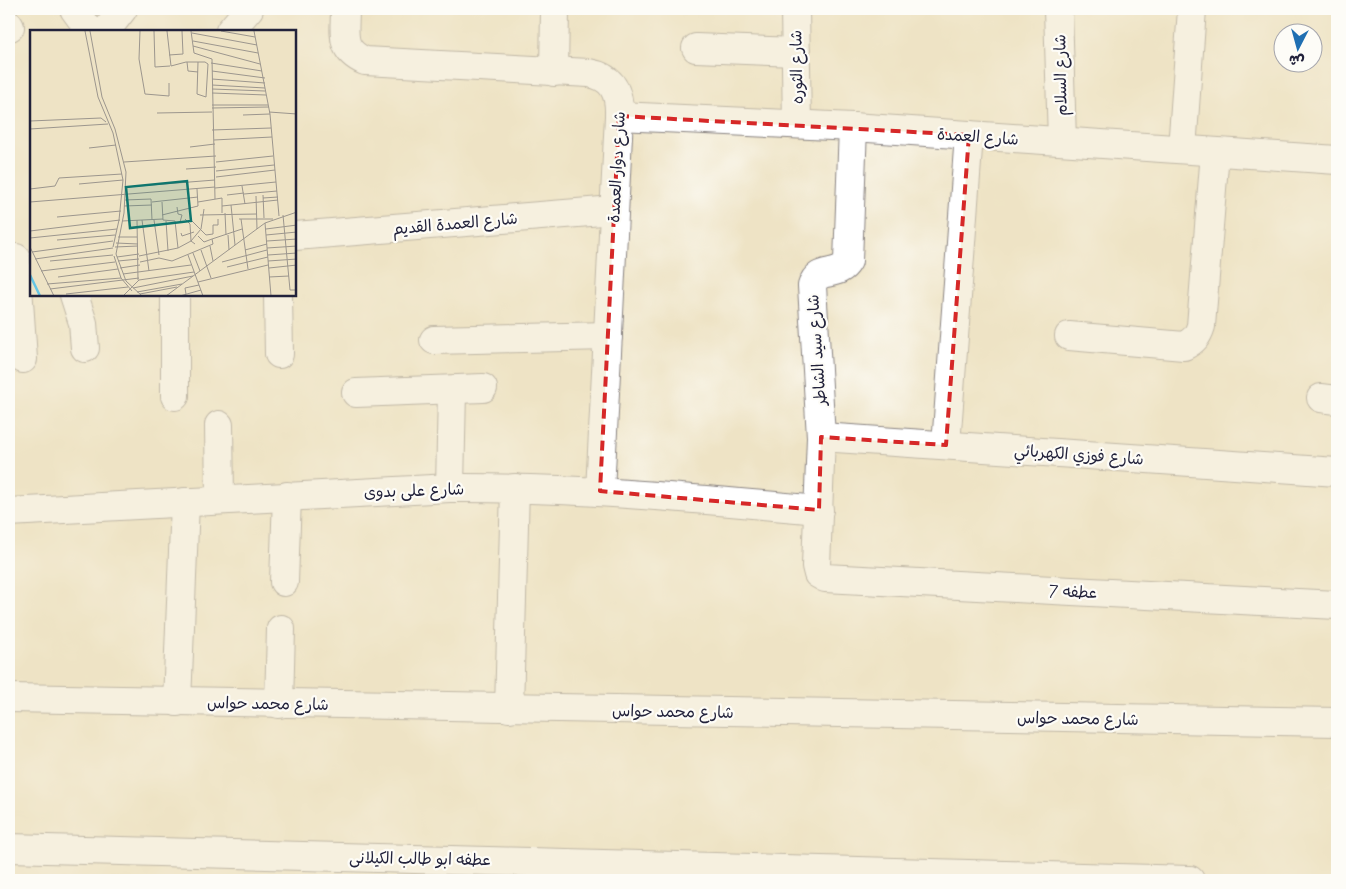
<svg xmlns="http://www.w3.org/2000/svg" width="1346" height="889" font-family="Mynerve,'Playpen Sans Arabic',sans-serif">
<rect width="100%" height="100%" fill="#fdfcf7"/>
<filter id="ink" filterUnits="userSpaceOnUse"><feTurbulence type="fractalNoise" baseFrequency=".02" numOctaves="2"/><feDisplacementMap in="SourceGraphic" scale="10" xChannelSelector="R" yChannelSelector="G"/><feConvolveMatrix kernelMatrix="1 2 1 2 8 2 1 2 1" color-interpolation-filters="sRGB"/></filter>
<filter id="wash" filterUnits="userSpaceOnUse"><feTurbulence type="fractalNoise" baseFrequency=".0096" numOctaves="4" result="noise"/><feDisplacementMap in="SourceGraphic" scale="20" xChannelSelector="R" yChannelSelector="G"/><feGaussianBlur stdDeviation="1.12" result="paint"/><feColorMatrix in="noise" values="0 0 0 0 0 0 0 0 0 0 0 0 0 0 0 0 0 1.4 0 .05"/><feComposite in="paint" operator="in"/></filter>
<g filter="url(#wash)">
<rect width="100%" height="100%" fill="#eee3c5"/>
</g>
<g filter="url(#ink)">
<g fill="none" stroke-linecap="round" stroke-linejoin="round">
<!-- minor casing -->
<g stroke="#888280" stroke-width="30">
<g id="minor">
<path d="M 74,9 L 90,31"/>
<path d="M 345,9 C 345,33 339,50 365,61 L 589,73 C 613,77 620,93 619,116 L 600,491"/>
<path d="M 795,9 L 797,124"/>
<path d="M 1058,9 L 1062,141"/>
<path d="M 9,25 L 10,27"/>
<path d="M 106,31 L 123,9"/>
<path d="M 230,31 L 249,9"/>
<path d="M 696,48 L 796,52"/>
<path d="M 554,72 L 555,9"/>
<path d="M 619,116 L 853,127 L 1337,160"/>
<path d="M 853,127 L 848,261 C 838,279 818,265 812,286 L 821,437 L 816,566 L 818,574 L 825,578 L 1337,605"/>
<path d="M 1182,149 L 1192,9"/>
<path d="M 295,236 L 614,210"/>
<path d="M 16,258 L 23,359"/>
<path d="M 74,295 L 83,323 L 85,348"/>
<path d="M 278,295 L 279,354"/>
<path d="M 1069,336 L 1184,346 C 1194,341 1198,336 1201,326 L 1215,152"/>
<path d="M 434,340 L 608,336"/>
<path d="M 356,393 L 483,388"/>
<path d="M 175,396 L 175,295"/>
<path d="M 1321,398 L 1337,400"/>
<path d="M 219,425 L 220,500"/>
<path d="M 821,437 L 1337,472"/>
<path d="M 946,445 L 969,135"/>
<path d="M 450,488 L 452,390"/>
<path d="M 9,512 L 450,488 C 574,487 696,499 819,510"/>
<path d="M 284,582 L 287,496"/>
<path d="M 9,698 L 1337,722"/>
<path d="M 177,702 L 185,502"/>
<path d="M 279,704 L 281,629"/>
<path d="M 509,708 L 515,488"/>
<path d="M 9,848 L 1190,880"/>
</g>
</g>
<!-- minor -->
<use href="#minor" stroke="#fff" stroke-width="28"/>
</g>
</g>
<!-- marked area -->
<path d="M0 0H1346V889H0ZM 619,116 L 969,135 L 946,445 L 821,437 L 819,510 L 600,491 Z" fill="#eee3c5" fill-opacity=".55" fill-rule="evenodd"/>
<path fill="none" stroke="#d62828" stroke-width="4" stroke-dasharray="10 6" stroke-linejoin="round" d="M 619,116 L 969,135 L 946,445 L 821,437 L 819,510 L 600,491 Z"/>
<g text-anchor="middle" stroke-width="4.5" stroke-linejoin="round" paint-order="stroke">
<!-- street labels -->
<g font-size="16" fill="#22223b" stroke="#fdfcf7">
<text transform="translate(796 67) rotate(-91)" y="6">شارع الثوره</text>
<text transform="translate(1060 75) rotate(-91)" y="6">شارع السلام</text>
<text transform="translate(978 136) rotate(4)" y="6">شارع العمدة</text>
<text transform="translate(616 167) rotate(-87)" y="6">شارع دوار العمدة</text>
<text transform="translate(455 223) rotate(-5)" y="6">شارع العمدة القديم</text>
<text transform="translate(816 350) rotate(-94)" y="6">شارع سيد الشاطر</text>
<text transform="translate(1079 454) rotate(4)" y="6">شارع فوزي الكهربائي</text>
<text transform="translate(414 490) rotate(-2)" y="6">شارع على بدوى</text>
<text transform="translate(1073 591) rotate(3)" y="6">عطفه 7</text>
<text transform="translate(268 703) rotate(1)" y="6">شارع محمد حواس</text>
<text transform="translate(673 711) rotate(1)" y="6">شارع محمد حواس</text>
<text transform="translate(1078 718) rotate(1)" y="6">شارع محمد حواس</text>
<text transform="translate(420 858) rotate(1)" y="6">عطفه ابو طالب الكيلانى</text>
</g>
</g>
<!-- overview -->
<g transform="translate(30 30)">
<rect width="266" height="266" fill="#eee3c5"/>
<path fill="none" stroke="#66c6e5" stroke-width="2.5" d="M 0,245 L 10,266"/>
<path fill="none" stroke="#9c968e" stroke-width="1" d="M 55,1 L 68,67 L 83,103 L 93,150 L 89,190 L 83,217M 60,1 L 72,67 L 85,99 L 96,142 L 94,183 L 86,224 L 96,251 L 112,266M 110,1 L 109,29 L 115,64 L 139,66 L 139,53M 124,1 L 125,37 L 140,36M 137,1 L 141,36 L 156,32 L 175,32 L 178,34 L 176,67 L 167,64 L 168,32M 161,1 L 164,23 L 182,29 L 185,169M 191,1 L 225,7M 224,1 L 240,84 L 249,186M 162,3 L 227,15M 163,11 L 228,23M 163,16 L 230,34M 139,25 L 153,24 L 152,1M 157,32 L 158,41 L 168,42M 181,33 L 232,41M 182,41 L 235,48M 182,49 L 235,53M 182,55 L 235,58M 182,59 L 235,61M 182,63 L 236,65M 182,75 L 238,75M 182,78 L 239,77M 239,82 L 267,84M 127,83 L 182,82M 213,85 L 240,84M 0,91 L 71,88 L 76,92M 0,99 L 78,94M 182,100 L 241,98M 184,110 L 242,107M 160,117 L 185,114M 59,118 L 86,115M 94,132 L 186,126M 186,132 L 243,126M 156,139 L 186,137M 186,141 L 244,135M 186,147 L 245,140M 49,154 L 93,150M 212,156 L 215,174M 96,157 L 185,150M 185,158 L 246,152M 0,159 L 25,156 L 29,148 L 92,144M 214,164 L 247,161M 197,165 L 214,163M 233,165 L 234,188M 226,166 L 227,199M 233,168 L 248,167M 95,170 L 121,169 L 122,190M 0,172 L 185,157M 122,172 L 168,167M 132,172 L 133,190 L 145,191 L 148,218M 168,172 L 192,168 L 192,183M 201,175 L 205,215M 94,176 L 122,175M 192,176 L 248,170M 147,177 L 148,184 L 152,185 L 150,192M 195,183 L 196,205M 132,185 L 168,176 L 167,159M 170,185 L 227,184M 253,185 L 260,260 L 267,260M 27,187 L 91,181M 155,189 L 160,194 L 161,211 L 165,214M 209,189 L 243,189M 211,189 L 218,239M 107,190 L 108,250M 112,190 L 119,241M 124,190 L 129,225M 161,190 L 176,205 L 183,204 L 183,195 L 188,195 L 188,189M 92,191 L 133,189M 136,191 L 138,221M 235,193 L 241,266M 236,199 L 267,195M 0,201 L 90,190M 151,203 L 152,206 L 164,202M 198,205 L 199,220M 236,205 L 267,202M 168,206 L 174,212 L 182,209M 88,207 L 107,207M 0,208 L 87,199M 27,210 L 85,205M 237,211 L 267,209M 86,213 L 108,214M 180,216 L 183,231M 0,217 L 24,266M 85,217 L 108,216M 237,218 L 267,216M 171,220 L 181,248M 215,220 L 237,214M 2,222 L 83,211M 163,223 L 170,241M 158,225 L 173,266M 238,225 L 267,223M 84,226 L 91,248 L 102,261M 109,226 L 148,218 L 161,211 L 171,199 L 174,179M 87,227 L 109,224M 5,229 L 83,218M 20,231 L 83,225M 88,231 L 109,229M 238,231 L 267,229M 110,232 L 129,228 L 142,231 L 183,214 L 182,209 L 212,199M 192,232 L 237,220M 197,237 L 238,227M 90,238 L 110,235M 239,238 L 267,235M 11,241 L 85,232M 93,244 L 161,235M 28,247 L 88,239M 239,247 L 259,246M 168,252 L 238,235M 17,254 L 91,248M 103,258 L 163,246M 20,259 L 109,248M 107,262 L 152,254M 36,264 L 98,257M 110,264 L 147,257M 156,264 L 155,258 L 169,255M 93,266 L 109,250 L 164,242M 136,266 L 235,193 L 267,182M 150,266 L 171,260"/>
<path fill="#0f766e" fill-opacity="0.15" stroke="#0f766e" stroke-width="2.5" d="M 157,151 L 161,191 L 100,198 L 96,157 Z"/>
<rect width="266" height="266" fill="none" stroke="#22223b" stroke-width="2.5"/>
</g>
<!-- margin -->
<rect width="1346" height="889" fill="none" stroke="#fdfcf7" stroke-width="30"/>
<!-- north arrow -->
<g transform="translate(1298 48) rotate(186)"><circle r="24" fill="#fdfcf7" stroke="#a5a5ac"/>
<path d="M0-4L9 19L0 12L-9 19Z" fill="#1f6fb2"/>
<text y="-8" font-size="14" font-weight="bold" text-anchor="middle" fill="#22223b">ش</text>
</g>
</svg>
